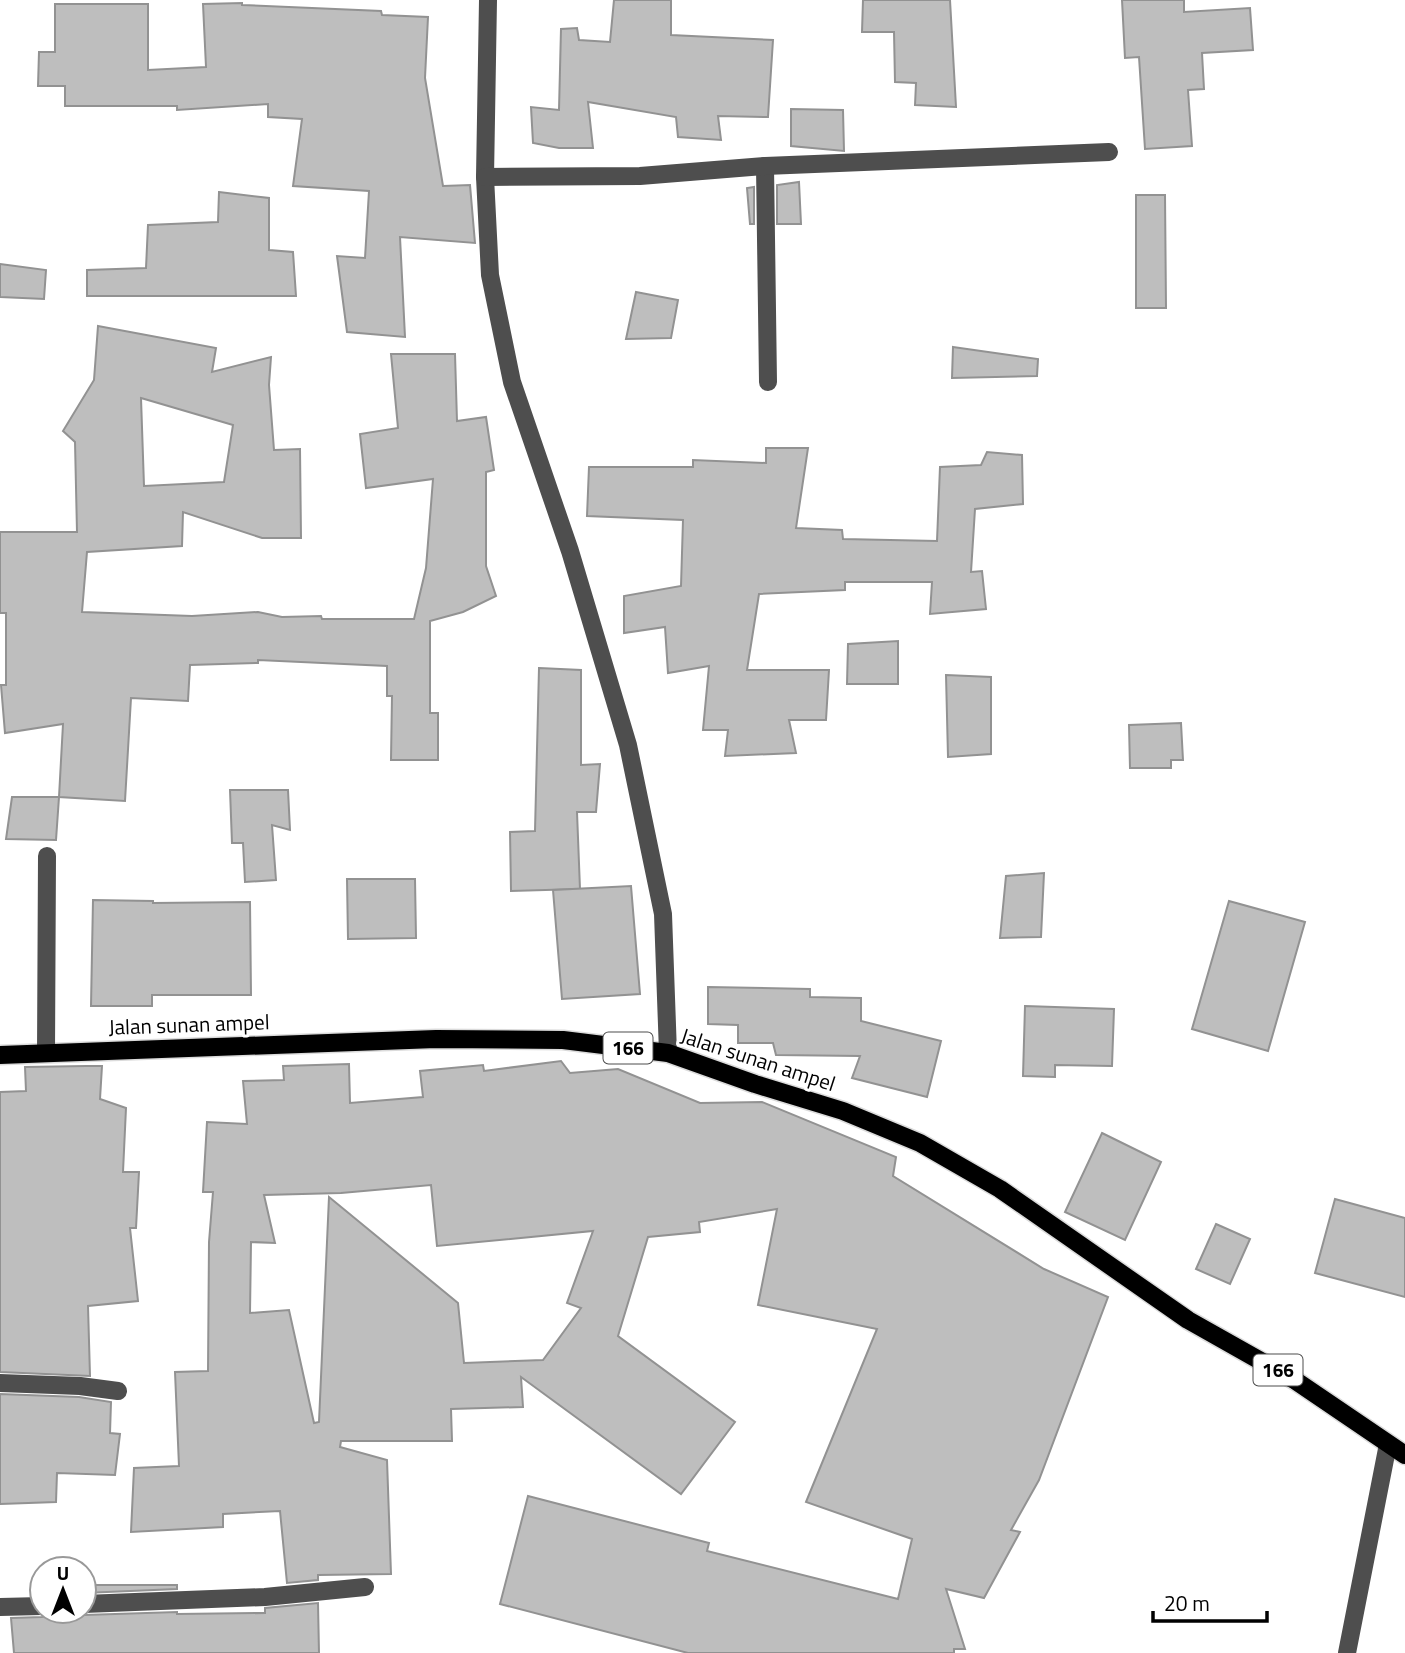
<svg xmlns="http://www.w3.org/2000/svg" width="1405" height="1653" font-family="'Titillium Web',sans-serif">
<rect width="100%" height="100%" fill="#fff"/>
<!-- building -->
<g fill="#bebebe" stroke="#929292" stroke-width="2" fill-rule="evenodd">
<path d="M 614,0 L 671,0 L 671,35 L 773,40 L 768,117 L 718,116 L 721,140 L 678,137 L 676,117 L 588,102 L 593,148 L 559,148 L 533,143 L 531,107 L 559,110 L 561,29 L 577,28 L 579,40 L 610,42 Z"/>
<path d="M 863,0 L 950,0 L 956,107 L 915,105 L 916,83 L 895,82 L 894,32 L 862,32 Z"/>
<path d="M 1122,0 L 1184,0 L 1184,12 L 1250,8 L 1253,50 L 1202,53 L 1204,89 L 1188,90 L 1192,146 L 1145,149 L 1139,57 L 1125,58 Z"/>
<path d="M 242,3 L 242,5 L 381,11 L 382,15 L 428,17 L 425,78 L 443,186 L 470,185 L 475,243 L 400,237 L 405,337 L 347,332 L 337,256 L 365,258 L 369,191 L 293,186 L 302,119 L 268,117 L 268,104 L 177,110 L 177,106 L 65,106 L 65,86 L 38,86 L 39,52 L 55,52 L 55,4 L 148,4 L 148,70 L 206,67 L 203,4 Z"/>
<path d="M 791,109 L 843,110 L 844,151 L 791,146 Z"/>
<path d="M 799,182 L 801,224 L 777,224 L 777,185 Z"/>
<path d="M 754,187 L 754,224 L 750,224 L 747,188 Z"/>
<path d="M 219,192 L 269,198 L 269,250 L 293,252 L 296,296 L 87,296 L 87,270 L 146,268 L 148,225 L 218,222 Z"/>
<path d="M 1136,195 L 1165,195 L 1166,308 L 1136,308 Z"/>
<path d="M 0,264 L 46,270 L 44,299 L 0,297 Z"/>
<path d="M 636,292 L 678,300 L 671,338 L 626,339 Z"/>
<path d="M 98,326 L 216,348 L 212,372 L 271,357 L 269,385 L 274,450 L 300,449 L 301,538 L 262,538 L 183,512 L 182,546 L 87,552 L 82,612 L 192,616 L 258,612 L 282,617 L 321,616 L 322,619 L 414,619 L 426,568 L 433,479 L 366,488 L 360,434 L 398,428 L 391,354 L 455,354 L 457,421 L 486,417 L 494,470 L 486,472 L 486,566 L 496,596 L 463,612 L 430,621 L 430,713 L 438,713 L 438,760 L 391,760 L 392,696 L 387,696 L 387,666 L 258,660 L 258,663 L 190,665 L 188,701 L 131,698 L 125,801 L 59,797 L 63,724 L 5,733 L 1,685 L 6,685 L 6,613 L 0,613 L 0,532 L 77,532 L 75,442 L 63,431 L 94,380 ZM 141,398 L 233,425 L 224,482 L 144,486 Z"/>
<path d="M 953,347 L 1038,359 L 1037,376 L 952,378 Z"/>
<path d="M 766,448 L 808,448 L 796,528 L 842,530 L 843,539 L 937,541 L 940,467 L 981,465 L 987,452 L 1022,455 L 1023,504 L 975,509 L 971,572 L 982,571 L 986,609 L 930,614 L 932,582 L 845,582 L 845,590 L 759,594 L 747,670 L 829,670 L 826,720 L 789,720 L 796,753 L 725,756 L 728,730 L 703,730 L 709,666 L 668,673 L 665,627 L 624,633 L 624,596 L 681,586 L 683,520 L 587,516 L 589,467 L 693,467 L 693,460 L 766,463 Z"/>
<path d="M 898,641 L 898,684 L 847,684 L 848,644 Z"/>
<path d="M 539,668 L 581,670 L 581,765 L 600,764 L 596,812 L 577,812 L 580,889 L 511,891 L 510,832 L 535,831 Z"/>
<path d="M 946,675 L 991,677 L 991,754 L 948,757 Z"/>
<path d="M 1181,723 L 1183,760 L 1171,760 L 1171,768 L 1130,768 L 1129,725 Z"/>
<path d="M 230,790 L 288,790 L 290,830 L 272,825 L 276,880 L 245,882 L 243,843 L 232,843 Z"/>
<path d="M 12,797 L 59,797 L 56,840 L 6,839 Z"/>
<path d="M 1044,873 L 1041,937 L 1000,938 L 1006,876 Z"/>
<path d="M 347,879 L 415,879 L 416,938 L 348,939 Z"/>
<path d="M 631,886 L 640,994 L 562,999 L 553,890 Z"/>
<path d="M 93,900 L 153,901 L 153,903 L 250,902 L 251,995 L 152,995 L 152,1006 L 91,1006 Z"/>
<path d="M 1229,901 L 1305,922 L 1268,1051 L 1192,1029 Z"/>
<path d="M 708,987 L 810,989 L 810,997 L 861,998 L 861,1021 L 941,1041 L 927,1097 L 852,1078 L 860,1056 L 776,1055 L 773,1043 L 738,1043 L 738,1025 L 708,1024 Z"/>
<path d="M 1025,1006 L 1114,1009 L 1112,1066 L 1055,1065 L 1055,1077 L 1023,1076 Z"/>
<path d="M 561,1061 L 570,1073 L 618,1069 L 700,1103 L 762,1102 L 896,1157 L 893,1176 L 1044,1269 L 1108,1297 L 1039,1480 L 1011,1530 L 1020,1532 L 984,1598 L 946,1589 L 965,1649 L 954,1649 L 954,1653 L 688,1653 L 500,1604 L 528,1496 L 709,1543 L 707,1551 L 898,1599 L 912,1539 L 806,1502 L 877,1329 L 758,1305 L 777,1209 L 699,1222 L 700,1232 L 648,1237 L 618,1336 L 735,1422 L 681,1494 L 521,1377 L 523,1407 L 451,1409 L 452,1441 L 341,1441 L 340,1447 L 387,1460 L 391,1574 L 318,1575 L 318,1580 L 287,1583 L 280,1511 L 223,1514 L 223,1527 L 131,1532 L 134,1468 L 179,1466 L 175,1372 L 208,1371 L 209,1242 L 213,1192 L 203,1192 L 207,1122 L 247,1124 L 243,1081 L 284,1080 L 283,1066 L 349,1064 L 350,1103 L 423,1097 L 420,1071 L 483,1065 L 484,1071 ZM 431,1185 L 437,1246 L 593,1231 L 567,1303 L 581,1308 L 543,1360 L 464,1363 L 458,1303 L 329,1197 L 319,1422 L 314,1423 L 289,1310 L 250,1313 L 251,1242 L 275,1243 L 264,1195 L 341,1193 Z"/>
<path d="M 86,1066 L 102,1066 L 100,1099 L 126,1108 L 123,1172 L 139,1172 L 136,1228 L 130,1228 L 138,1301 L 88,1306 L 90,1376 L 0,1372 L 0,1092 L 26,1091 L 25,1067 Z"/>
<path d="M 1102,1133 L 1161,1162 L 1125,1240 L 1065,1212 Z"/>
<path d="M 1335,1199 L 1405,1218 L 1405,1297 L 1315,1273 Z"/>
<path d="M 1216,1224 L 1250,1239 L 1230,1284 L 1196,1269 Z"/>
<path d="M 0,1394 L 79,1397 L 111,1402 L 110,1433 L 120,1434 L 115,1475 L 57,1473 L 56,1502 L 0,1504 Z"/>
<path d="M 84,1585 L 177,1585 L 177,1589 L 84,1593 Z"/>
<path d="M 318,1603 L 319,1653 L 14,1653 L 11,1618 L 42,1617 L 59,1611 L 75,1611 L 84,1615 L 177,1612 L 177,1614 L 265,1613 L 265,1608 Z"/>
</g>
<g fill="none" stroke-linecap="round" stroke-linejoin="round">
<!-- major casing -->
<g stroke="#dbdbdb" stroke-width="21">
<path id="major" d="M 0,1055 L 436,1039 L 563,1040 L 668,1053 L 755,1084 L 843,1111 L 920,1143 L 1000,1189 L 1188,1320 L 1296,1381 L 1405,1455"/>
</g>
<!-- minor -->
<g stroke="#4e4e4e" stroke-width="18">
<path d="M 488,0 L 485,177 L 490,275 L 512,382 L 570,551 L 628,745 L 663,914 L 668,1053"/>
<path d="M 765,166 L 768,382"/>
<path d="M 485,177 L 640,176 L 765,166 L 1109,152"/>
<path d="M 46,1053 L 47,856"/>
<path d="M 0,1383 L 80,1386 L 118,1391"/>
<path d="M 84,1604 L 265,1597 L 365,1587"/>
<path d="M 0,1607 L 42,1606"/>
<path d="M 1347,1653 L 1388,1444"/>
</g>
<!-- major -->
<use href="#major" stroke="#000" stroke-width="18"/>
</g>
<g text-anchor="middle" stroke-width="6" stroke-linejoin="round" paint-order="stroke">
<!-- shield labels -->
<g fill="#fff" stroke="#4c4c4c" stroke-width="2">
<rect x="603.5" y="1032.5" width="49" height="31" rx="5"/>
<rect x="1253.5" y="1354.5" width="49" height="31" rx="5"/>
</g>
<g font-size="19" font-weight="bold" fill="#000">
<text x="628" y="1055">166</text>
<text x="1278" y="1377">166</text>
</g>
<!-- street labels -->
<g font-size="21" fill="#000" stroke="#fff">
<text transform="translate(189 1025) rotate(-2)" y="7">Jalan sunan ampel</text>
<text transform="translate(758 1060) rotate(18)" y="7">Jalan sunan ampel</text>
</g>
</g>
<!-- north arrow -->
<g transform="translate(63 1590)"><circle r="33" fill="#ffffff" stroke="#999999" stroke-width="2"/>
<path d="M0-5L12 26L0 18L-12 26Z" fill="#000000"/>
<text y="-10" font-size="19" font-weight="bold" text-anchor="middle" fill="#000000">U</text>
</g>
<!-- scale -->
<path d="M1153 1611v10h114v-10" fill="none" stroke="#000000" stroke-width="3.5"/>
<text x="1164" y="1611" font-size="21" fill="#000000" stroke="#ffffff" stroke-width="5" paint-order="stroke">20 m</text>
</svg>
